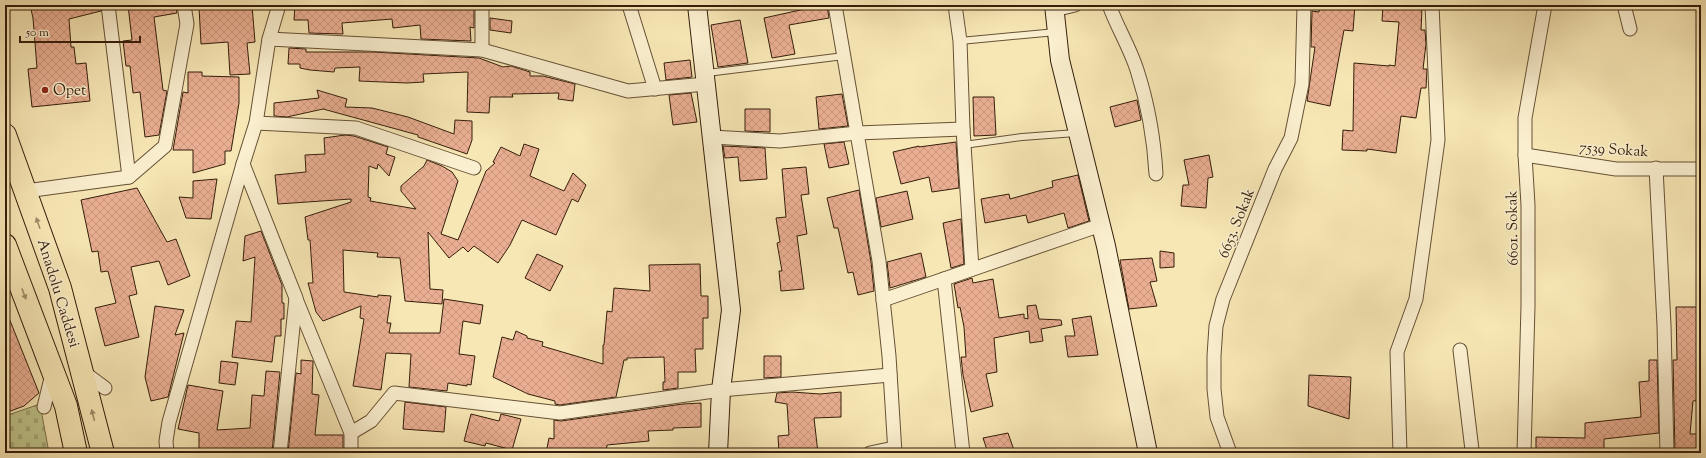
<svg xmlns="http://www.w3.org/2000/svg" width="1706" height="458" font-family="'Sorts Mill Goudy',serif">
<defs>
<pattern id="cemetery-stones" width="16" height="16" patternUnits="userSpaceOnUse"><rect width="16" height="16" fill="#bfc58c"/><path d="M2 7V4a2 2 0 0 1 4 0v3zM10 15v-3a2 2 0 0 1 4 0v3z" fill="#a5a977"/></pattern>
<pattern id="building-cross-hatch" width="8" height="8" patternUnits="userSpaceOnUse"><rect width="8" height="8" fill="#eaaf92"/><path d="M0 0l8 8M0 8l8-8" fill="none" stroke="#c9967d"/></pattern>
</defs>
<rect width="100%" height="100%" fill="#f7e7b5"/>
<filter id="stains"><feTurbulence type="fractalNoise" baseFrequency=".005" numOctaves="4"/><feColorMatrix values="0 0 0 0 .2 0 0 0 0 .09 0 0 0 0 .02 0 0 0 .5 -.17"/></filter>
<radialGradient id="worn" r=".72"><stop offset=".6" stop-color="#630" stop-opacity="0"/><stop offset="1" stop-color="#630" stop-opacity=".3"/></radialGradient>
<!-- cemetery -->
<path fill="url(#cemetery-stones)" stroke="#7a714b" d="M 40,404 L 49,453 L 5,453 L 5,416 Z"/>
<!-- building -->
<g fill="url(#building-cross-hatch)" stroke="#351d0a">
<path d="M 30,5 L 100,5 L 101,11 L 69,19 L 71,47 L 74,47 L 76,64 L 86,63 L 90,101 L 32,107 L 28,69 L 37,68 L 33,18 Z"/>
<path d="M 128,5 L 176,5 L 177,13 L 154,17 L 163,90 L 167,91 L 159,135 L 145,137 L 140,92 L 133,93 L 130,66 L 126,66 L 123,41 L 132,40 Z"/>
<path d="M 221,5 L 252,5 L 255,42 L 247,43 L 250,74 L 230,75 L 228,42 L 201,44 L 199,7 L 221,7 Z"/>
<path d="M 295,5 L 474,5 L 474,28 L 470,27 L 471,41 L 421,39 L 420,25 L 393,28 L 392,19 L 342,23 L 343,34 L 309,33 L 308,20 L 294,20 Z"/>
<path d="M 805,5 L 827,5 L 829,18 L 789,25 L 795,54 L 772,58 L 764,18 L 805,9 Z"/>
<path d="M 1320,5 L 1355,5 L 1353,31 L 1344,30 L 1330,106 L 1307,101 L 1315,47 L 1311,47 L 1312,11 L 1319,12 Z"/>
<path d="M 1383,6 L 1422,8 L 1421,30 L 1425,30 L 1426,44 L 1423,69 L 1427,69 L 1426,88 L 1421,88 L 1416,118 L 1401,116 L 1396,153 L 1367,149 L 1367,151 L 1342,150 L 1343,130 L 1353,131 L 1354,63 L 1389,66 L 1389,65 L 1395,66 L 1399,22 L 1382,21 Z"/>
<path d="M 490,18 L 512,21 L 511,33 L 490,30 Z"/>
<path d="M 740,20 L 748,63 L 718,67 L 711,25 Z"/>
<path d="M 289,48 L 306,49 L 306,52 L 373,52 L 479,58 L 503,67 L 511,66 L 530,72 L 530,76 L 543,76 L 575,84 L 573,101 L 558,99 L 559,93 L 512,94 L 513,97 L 490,97 L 489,113 L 467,112 L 468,72 L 423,74 L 424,82 L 407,83 L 359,81 L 360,67 L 335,68 L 334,72 L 310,70 L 300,68 L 300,64 L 288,64 Z"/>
<path d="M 690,60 L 692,77 L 666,80 L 664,63 Z"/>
<path d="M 188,72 L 202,72 L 202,76 L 239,77 L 239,103 L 231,151 L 225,151 L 225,164 L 193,173 L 193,150 L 173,150 L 183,92 L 188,93 Z"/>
<path d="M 317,90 L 347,99 L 345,107 L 372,108 L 408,117 L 454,134 L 455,120 L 472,121 L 472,140 L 467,154 L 418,137 L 418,135 L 323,109 L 287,117 L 274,116 L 274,103 L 319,98 Z"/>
<path d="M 691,93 L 697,122 L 673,125 L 669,95 Z"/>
<path d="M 842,94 L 848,126 L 819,129 L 816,97 Z"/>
<path d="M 973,97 L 994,97 L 996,135 L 974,136 Z"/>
<path d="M 1137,100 L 1141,120 L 1115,127 L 1110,107 Z"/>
<path d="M 745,109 L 770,109 L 770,132 L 745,131 Z"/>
<path d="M 345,135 L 354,136 L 388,147 L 386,154 L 395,157 L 389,176 L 378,164 L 377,169 L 369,166 L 368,197 L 371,198 L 370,201 L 416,209 L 401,191 L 401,186 L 424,166 L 427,160 L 442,166 L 452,172 L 458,181 L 441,234 L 458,240 L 486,171 L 495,163 L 493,162 L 501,147 L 520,156 L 524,144 L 539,149 L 530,176 L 564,191 L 573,173 L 586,185 L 578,202 L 572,199 L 556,235 L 522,220 L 510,245 L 498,263 L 474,246 L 468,252 L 463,247 L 449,258 L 428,232 L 430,289 L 443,290 L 442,304 L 405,301 L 400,258 L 377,257 L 378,253 L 343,250 L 344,292 L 378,297 L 378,295 L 391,296 L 387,323 L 391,323 L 389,333 L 440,333 L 444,299 L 483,305 L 480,324 L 463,321 L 459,354 L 475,356 L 471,385 L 467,384 L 467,386 L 448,383 L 447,391 L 409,387 L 411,354 L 386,353 L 381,390 L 353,386 L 364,319 L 360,318 L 361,306 L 323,321 L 316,312 L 308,283 L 313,283 L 310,240 L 308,240 L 305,217 L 351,202 L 351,199 L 278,204 L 275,175 L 306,172 L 305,155 L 325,154 L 324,138 Z"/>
<path d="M 844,142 L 849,164 L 829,168 L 824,144 Z"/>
<path d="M 956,142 L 959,188 L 932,192 L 929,177 L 901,184 L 893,152 L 919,146 L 919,147 Z"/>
<path d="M 723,146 L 765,148 L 767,179 L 740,181 L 738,157 L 725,158 Z"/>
<path d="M 1209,155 L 1213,177 L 1208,178 L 1206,208 L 1181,206 L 1183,185 L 1189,185 L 1184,160 Z"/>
<path d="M 806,167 L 809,194 L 801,195 L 807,234 L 797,236 L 804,289 L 781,291 L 779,271 L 782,271 L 777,243 L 780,242 L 776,218 L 786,217 L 782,169 Z"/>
<path d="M 1078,175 L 1089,221 L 1068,228 L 1064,213 L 1028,223 L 1026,215 L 985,223 L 981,199 L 1009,194 L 1010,199 L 1053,187 L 1052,181 Z"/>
<path d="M 217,179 L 211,219 L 186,218 L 179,197 L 193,198 L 193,181 Z"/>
<path d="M 137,188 L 167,242 L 176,239 L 190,276 L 168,285 L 159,261 L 131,267 L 137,294 L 129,296 L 139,337 L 105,346 L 95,308 L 116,303 L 108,271 L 101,272 L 98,251 L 92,252 L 81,200 Z"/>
<path d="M 859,190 L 871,262 L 874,291 L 858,295 L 853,272 L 848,273 L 838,228 L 834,228 L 827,198 Z"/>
<path d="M 907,191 L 913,219 L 881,227 L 876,198 Z"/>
<path d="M 961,219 L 964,264 L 951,268 L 943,223 Z"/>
<path d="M 261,231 L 282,285 L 282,303 L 284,303 L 284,319 L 281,319 L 281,336 L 275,336 L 272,362 L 232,357 L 236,321 L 251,322 L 255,257 L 243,261 L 245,236 Z"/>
<path d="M 1160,251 L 1174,253 L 1174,267 L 1160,268 Z"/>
<path d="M 921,253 L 926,277 L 890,288 L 887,262 Z"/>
<path d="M 537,254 L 563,266 L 550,291 L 525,278 Z"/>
<path d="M 1152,258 L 1157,281 L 1150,282 L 1157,306 L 1129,309 L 1120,260 Z"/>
<path d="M 700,264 L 701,296 L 708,296 L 708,318 L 703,318 L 703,349 L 695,349 L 696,372 L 678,372 L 678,388 L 663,390 L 663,382 L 665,382 L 664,357 L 627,358 L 627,360 L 624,360 L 616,397 L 560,405 L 555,404 L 555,401 L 528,394 L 493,377 L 502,337 L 513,340 L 516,331 L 527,336 L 527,338 L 543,342 L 542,346 L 603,364 L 603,345 L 604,345 L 607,311 L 612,312 L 614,288 L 650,291 L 649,265 Z"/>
<path d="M 972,278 L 973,283 L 993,279 L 999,318 L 1024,314 L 1024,318 L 1028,319 L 1027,306 L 1036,305 L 1039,319 L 1061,320 L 1062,325 L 1041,329 L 1043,341 L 1030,343 L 1029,331 L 994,338 L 997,372 L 986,374 L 993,406 L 971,412 L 963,375 L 961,357 L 966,357 L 964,327 L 960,307 L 958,308 L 954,284 Z"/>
<path d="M 155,306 L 184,310 L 175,335 L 184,333 L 168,397 L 151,401 L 145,377 Z"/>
<path d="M 1676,307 L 1701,307 L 1701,400 L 1693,401 L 1690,434 L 1701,434 L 1701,453 L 1675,453 L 1673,360 L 1677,360 Z"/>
<path d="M 5,308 L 39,393 L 24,406 L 5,413 Z"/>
<path d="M 1091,316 L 1098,355 L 1068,357 L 1065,336 L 1075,336 L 1072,319 Z"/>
<path d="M 764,356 L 781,356 L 781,377 L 764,378 Z"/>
<path d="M 301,360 L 313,361 L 313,362 L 312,394 L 319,395 L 315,435 L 343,435 L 343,453 L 288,453 L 296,373 L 301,374 Z"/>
<path d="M 1649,360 L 1657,360 L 1659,433 L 1604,439 L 1604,453 L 1536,453 L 1536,437 L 1585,438 L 1585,423 L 1641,417 L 1639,382 L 1649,381 Z"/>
<path d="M 221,361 L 238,363 L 235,385 L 219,383 Z"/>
<path d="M 266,371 L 280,372 L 272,452 L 199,453 L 199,433 L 178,429 L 188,385 L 223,391 L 217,430 L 250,428 L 252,395 L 264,396 Z"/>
<path d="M 1309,375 L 1351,377 L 1349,419 L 1308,406 Z"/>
<path d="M 792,392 L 820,394 L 841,392 L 841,417 L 814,418 L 818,453 L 779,453 L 778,436 L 789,435 L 787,404 L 775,402 L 777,393 Z"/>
<path d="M 405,402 L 446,407 L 444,432 L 403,429 Z"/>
<path d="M 701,403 L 701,427 L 673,428 L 673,430 L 648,431 L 649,441 L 607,445 L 606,453 L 546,453 L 549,438 L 554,439 L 554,420 L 561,421 L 683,404 Z"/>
<path d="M 471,414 L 499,421 L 501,414 L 521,419 L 512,450 L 486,443 L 485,446 L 464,441 Z"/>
<path d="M 1008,433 L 1015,453 L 988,453 L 983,438 Z"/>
</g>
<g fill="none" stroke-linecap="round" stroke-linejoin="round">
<!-- lane casing -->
<g stroke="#665035" stroke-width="8">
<g id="lane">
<path d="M 960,41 L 1056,32"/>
<path d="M 707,73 L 844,56"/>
<path d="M 964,145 L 1022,137 L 1076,133"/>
</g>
</g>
<!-- street casing -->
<g stroke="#665035" stroke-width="15">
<g id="street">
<path d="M 108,5 L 129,177"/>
<path d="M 629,5 L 655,89"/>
<path d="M 835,5 L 879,261 L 889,356 L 895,453"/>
<path d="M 955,5 L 960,41 L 963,129 L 972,269"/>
<path d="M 1109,5 C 1117,27 1130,48 1137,70 C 1148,104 1154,138 1156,174"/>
<path d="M 1624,5 L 1630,29"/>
<path d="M 1054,10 L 1075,5"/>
<path d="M 269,39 L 482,50 L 628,91 L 706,84"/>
<path d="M 482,50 L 482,5"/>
<path d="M 256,123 L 356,128 L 474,168"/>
<path d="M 712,137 L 780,141 L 857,133 L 963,129"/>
<path d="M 1525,155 L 1616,169 L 1701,169"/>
<path d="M 243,164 L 296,298 L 280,453"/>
<path d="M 1656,168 L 1664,325 L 1667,453"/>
<path d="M 26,191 L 129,177 L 165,146 L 187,24 L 184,5"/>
<path d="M 944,279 L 963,453"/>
<path d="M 296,299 L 351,433 L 351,453"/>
<path d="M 883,300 L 1101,225"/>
<path d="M 1460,350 L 1472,450 L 1471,453"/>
<path d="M 82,371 L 105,388"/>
<path d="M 44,407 L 52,374"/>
<path d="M 351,433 L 371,421 L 394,393 L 560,413 L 721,390 L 890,375"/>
<path d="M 167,453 L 166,441 L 169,422 L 243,164 L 256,123 L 269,39 L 279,5"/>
<path d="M 870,453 L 894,448"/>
<path d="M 1230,453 L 1217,417 L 1214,389 L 1214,356 L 1216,326 L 1223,299 L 1275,169 L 1291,138 L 1302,84 L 1304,5"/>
<path d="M 1400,453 L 1397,352 L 1416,299 L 1438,140 L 1432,5"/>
<path d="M 1524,453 L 1528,306 L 1528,205 L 1525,155 L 1525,118 L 1545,5"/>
</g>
</g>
<!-- secondary casing -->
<g stroke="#351d0a" stroke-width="20">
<g id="secondary">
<path d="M 697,5 L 731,310 L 721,390 L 718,453"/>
<path d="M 1054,5 L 1060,60 L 1106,246 L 1148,453"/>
</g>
</g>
<!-- highway casing -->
<g stroke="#351d0a" stroke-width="24">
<g id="highway">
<path d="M 5,135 L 60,288 L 103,453"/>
<path d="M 5,245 L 66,406 L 76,453"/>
</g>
</g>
<!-- lane -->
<use href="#lane" stroke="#faefcf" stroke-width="6"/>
<!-- street -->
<use href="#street" stroke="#faefcf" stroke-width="13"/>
<!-- secondary -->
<use href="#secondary" stroke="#faefcf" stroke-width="18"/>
<!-- highway -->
<use href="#highway" stroke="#f7e7b5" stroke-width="22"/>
</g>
<!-- one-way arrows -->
<defs><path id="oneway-solid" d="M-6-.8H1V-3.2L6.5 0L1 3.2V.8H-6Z"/></defs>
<g fill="#a08c68">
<use href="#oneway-solid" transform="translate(38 223) rotate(-109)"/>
<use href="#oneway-solid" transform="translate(24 294) rotate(69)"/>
<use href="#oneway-solid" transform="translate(93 415) rotate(-104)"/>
</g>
<!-- markers -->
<circle fill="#8f2418" stroke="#faefcf" stroke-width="1.5" cx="45" cy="90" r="4"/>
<g text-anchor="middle" stroke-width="3" stroke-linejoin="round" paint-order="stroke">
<!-- poi labels -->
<g font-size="15" fill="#351d0a" stroke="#faefcf" text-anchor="start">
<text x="53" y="95">Opet</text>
</g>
<!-- street labels -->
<g font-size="15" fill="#351d0a" stroke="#faefcf">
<text transform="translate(1614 149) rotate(4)" y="5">7539 Sokak</text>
<text transform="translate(1236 223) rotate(-68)" y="5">6653. Sokak</text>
<text transform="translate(1512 228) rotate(-91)" y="5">6601. Sokak</text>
<text transform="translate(59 293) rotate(73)" y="5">Anadolu Caddesi</text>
</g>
</g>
<!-- margin -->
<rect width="1706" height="458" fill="none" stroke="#f7e7b5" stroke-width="20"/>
<rect x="6" y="6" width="1694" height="446" fill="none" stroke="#351d0a" stroke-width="2"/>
<rect x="10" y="10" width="1686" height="438" fill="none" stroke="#351d0a"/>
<!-- scale -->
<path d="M20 36v6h120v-6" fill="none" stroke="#351d0a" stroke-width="2"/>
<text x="26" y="36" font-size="12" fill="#351d0a" stroke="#faefcf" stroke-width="3" paint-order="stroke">50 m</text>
<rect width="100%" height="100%" filter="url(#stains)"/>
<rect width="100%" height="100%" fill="url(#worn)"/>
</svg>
